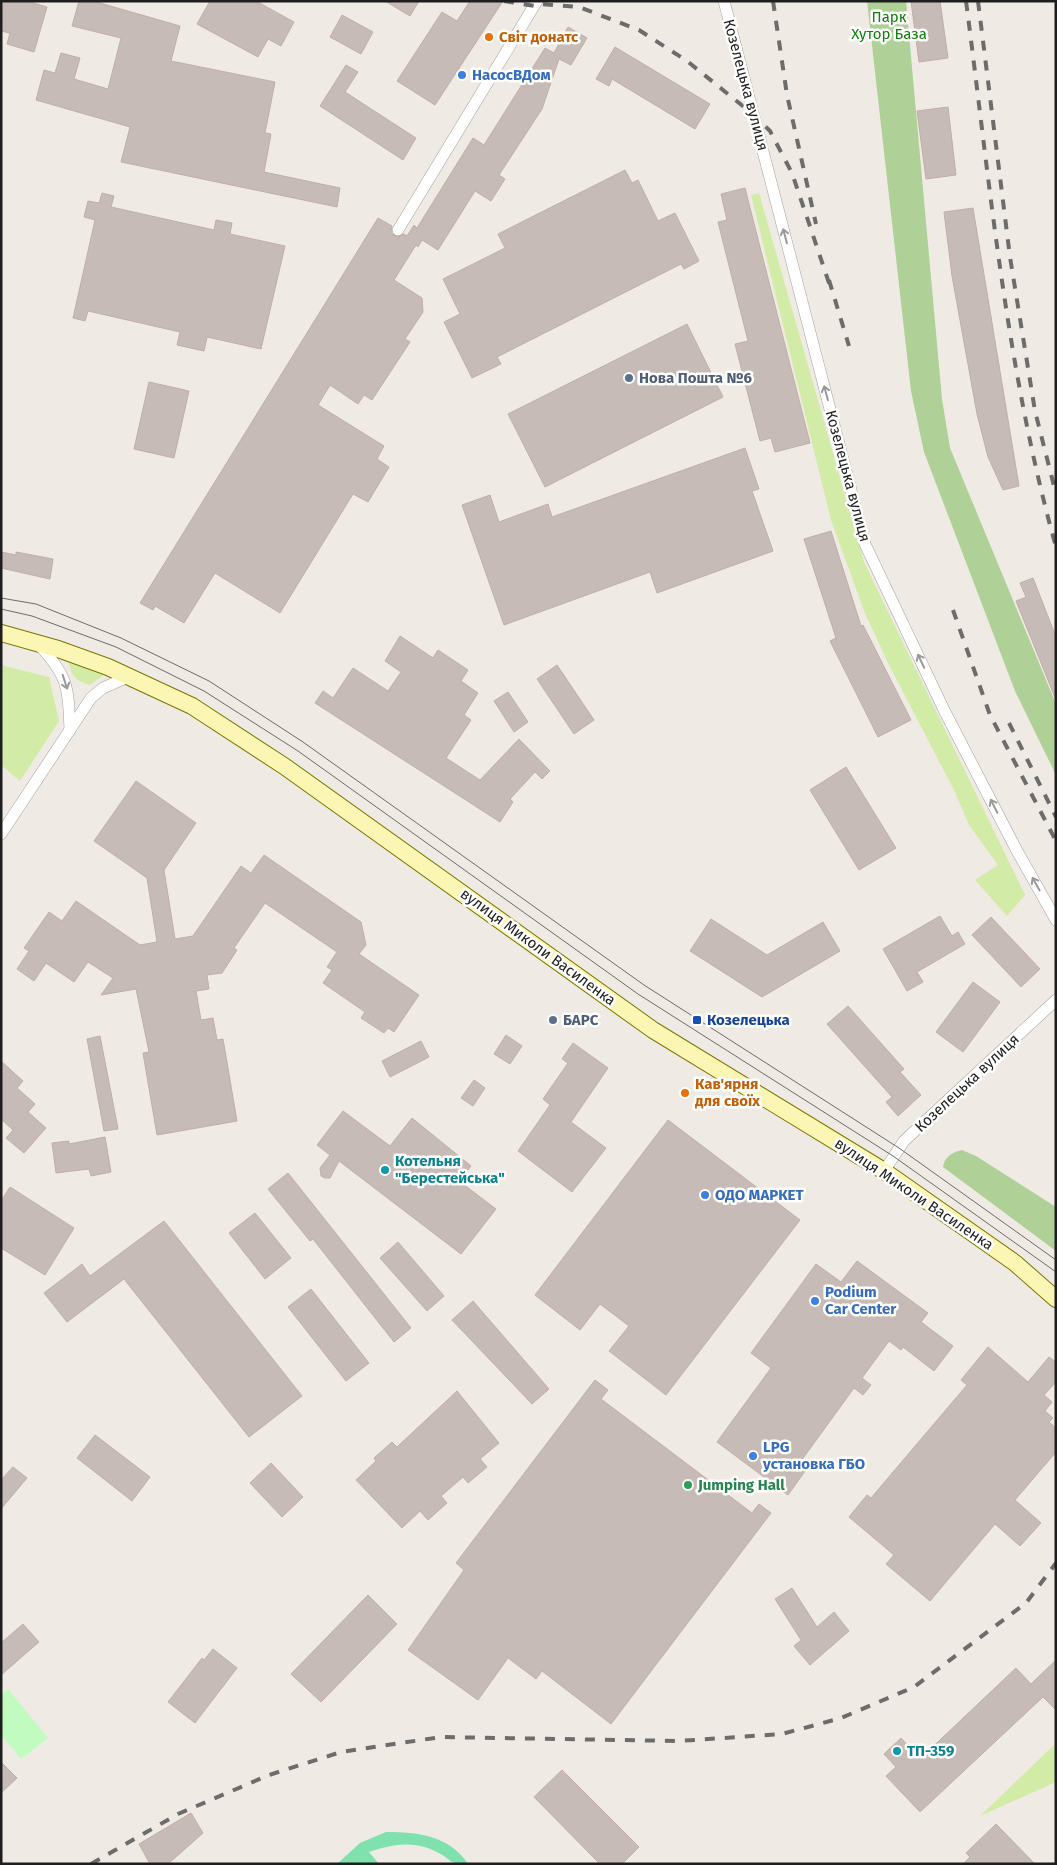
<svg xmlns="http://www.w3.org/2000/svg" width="1057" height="1865" font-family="'Fira Sans',sans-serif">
<rect width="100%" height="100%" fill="#efeae4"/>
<!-- grass -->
<g fill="#d2eca8">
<path d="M 759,193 L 864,562 L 1025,895 L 1007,916 L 975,880 L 998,865 L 969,825 L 955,792 L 888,663 L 864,611 L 831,520 L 751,195 Z"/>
<path d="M 69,662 L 105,674 L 90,685 C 76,681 71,676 69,662 Z"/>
<path d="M 1,665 L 49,677 L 59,721 L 20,781 L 1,765 Z"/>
<path d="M 1056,1743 L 1056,1782 L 980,1816 Z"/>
</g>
<!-- forest -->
<g fill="#afd097">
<path d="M 867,1 L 906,1 L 942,399 L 950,448 L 1056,704 L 1056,775 L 1015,691 L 924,452 L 911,391 Z"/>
<path d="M 962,1150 L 976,1156 L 1056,1207 L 1056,1251 L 943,1167 C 944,1157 953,1152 962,1150 Z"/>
</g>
<!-- park -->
<path fill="#c2fbbf" d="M 8,1689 L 48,1738 L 21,1759 L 1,1735 L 1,1695 Z"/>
<!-- pitch -->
<path fill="#7fe1ae" d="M 386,1832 C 417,1832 449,1835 468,1864 C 447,1864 453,1860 437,1852 C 414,1840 392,1844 369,1852 L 379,1864 L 337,1864 L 360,1843 Z"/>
<!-- building -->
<g fill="#c7bbb7" stroke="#c2aea5">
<path d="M 1,1 L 27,1 L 47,7 L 34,52 L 7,44 L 10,33 L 1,31 Z"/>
<path d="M 79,1 L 93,1 L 180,26 L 171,61 L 275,82 L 265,133 L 271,134 L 264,172 L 340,188 L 337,207 L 121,162 L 130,127 L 36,100 L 44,70 L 55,73 L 61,53 L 80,58 L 74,79 L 108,89 L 121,38 L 72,26 Z"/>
<path d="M 210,1 L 256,1 L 294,22 L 281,46 L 268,39 L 258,57 L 197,24 Z"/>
<path d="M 385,1 L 419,1 L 410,16 Z"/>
<path d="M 470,1 L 503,1 L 435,105 L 397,81 L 442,12 L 457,21 Z"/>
<path d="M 911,1 L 940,1 L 948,58 L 919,62 Z"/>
<path d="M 342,15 L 373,32 L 361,54 L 330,37 Z"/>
<path d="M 568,27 L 587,38 L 571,65 L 559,59 L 542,109 L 499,175 L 505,179 L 491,201 L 475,191 L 438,250 L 422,240 L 418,247 L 416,245 L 394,280 L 422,298 L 423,312 L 405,339 L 410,342 L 372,400 L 364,395 L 358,404 L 330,385 L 318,405 L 384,446 L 377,459 L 389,467 L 368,502 L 353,494 L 280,613 L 215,573 L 184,623 L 155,606 L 153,610 L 140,603 L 378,218 L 392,226 L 391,233 L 397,237 L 404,234 L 407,236 L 414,225 L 417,228 L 473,138 L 484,145 L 545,48 L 554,53 Z"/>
<path d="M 615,47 L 710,104 L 695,129 L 612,79 L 609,86 L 596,79 Z"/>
<path d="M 346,65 L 358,72 L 345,92 L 416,138 L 403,160 L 320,106 Z"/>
<path d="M 948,107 L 956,175 L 926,179 L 917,111 Z"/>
<path d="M 625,170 L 632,183 L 638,180 L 658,221 L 675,213 L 699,261 L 684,269 L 681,264 L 497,357 L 501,364 L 472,378 L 444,322 L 460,314 L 443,279 L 505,248 L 498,234 Z"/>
<path d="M 745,188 L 810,443 L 775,452 L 771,438 L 760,441 L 735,344 L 748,341 L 718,222 L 727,220 L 721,194 Z"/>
<path d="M 102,193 L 114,196 L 111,207 L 214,230 L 216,220 L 232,223 L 230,234 L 285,246 L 261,349 L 207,337 L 204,351 L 177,345 L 180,332 L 88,311 L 85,321 L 73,318 L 95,220 L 84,217 L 88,201 L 99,203 Z"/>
<path d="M 973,208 L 1019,486 L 1003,490 L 988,457 L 977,414 L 952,276 L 944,212 Z"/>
<path d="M 687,324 L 723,397 L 545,487 L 508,414 Z"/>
<path d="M 149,382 L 189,391 L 174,458 L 134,449 Z"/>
<path d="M 745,448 L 759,489 L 752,491 L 773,551 L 657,593 L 650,572 L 504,625 L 462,505 L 490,495 L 499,522 L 548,504 L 552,517 Z"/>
<path d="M 831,531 L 861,626 L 863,625 L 911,720 L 878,737 L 830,641 L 836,638 L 804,539 Z"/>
<path d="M 1,552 L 16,555 L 16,552 L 53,559 L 50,579 L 1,568 Z"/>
<path d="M 1033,578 L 1056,637 L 1056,700 L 1016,601 L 1026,597 L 1020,583 Z"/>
<path d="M 400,636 L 433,658 L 438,650 L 468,670 L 461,681 L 478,693 L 464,715 L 471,720 L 446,758 L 480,780 L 519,739 L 550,771 L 542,779 L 535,772 L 510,799 L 513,802 L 500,822 L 315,703 L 323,691 L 333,698 L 353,668 L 388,691 L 401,672 L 385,661 Z"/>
<path d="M 557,665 L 594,720 L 574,734 L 537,679 Z"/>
<path d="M 508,692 L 528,722 L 514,732 L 494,701 Z"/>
<path d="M 846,767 L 896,848 L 859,870 L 810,790 Z"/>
<path d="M 136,781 L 196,823 L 164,870 L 175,939 L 193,936 L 241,866 L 251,873 L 264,855 L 361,922 L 366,945 L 359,954 L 419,995 L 394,1032 L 388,1028 L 384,1033 L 361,1018 L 365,1012 L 323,983 L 332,970 L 327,967 L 337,952 L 265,903 L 234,948 L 237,950 L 222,973 L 207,975 L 209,989 L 196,991 L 201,1020 L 213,1018 L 217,1040 L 223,1039 L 237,1121 L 157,1135 L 143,1053 L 149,1052 L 136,989 L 101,995 L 113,978 L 88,962 L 74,982 L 46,963 L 34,981 L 17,969 L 29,951 L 24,948 L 49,912 L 62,921 L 76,901 L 140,945 L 157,942 L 147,878 L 94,841 Z"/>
<path d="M 940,916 L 952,936 L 958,932 L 965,944 L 917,972 L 923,982 L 907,991 L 883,949 Z"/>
<path d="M 991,917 L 1040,969 L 1021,987 L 972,935 Z"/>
<path d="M 711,919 L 767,955 L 823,922 L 840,951 L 762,997 L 690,951 Z"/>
<path d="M 973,982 L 1000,1002 L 963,1052 L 936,1032 Z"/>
<path d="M 848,1006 L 904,1069 L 900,1072 L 921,1095 L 898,1116 L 886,1102 L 892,1097 L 827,1024 Z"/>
<path d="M 506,1035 L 522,1046 L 510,1064 L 494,1054 Z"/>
<path d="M 100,1036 L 118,1129 L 104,1131 L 87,1039 Z"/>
<path d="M 421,1041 L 429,1057 L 390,1077 L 382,1061 Z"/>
<path d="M 573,1043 L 608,1068 L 571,1122 L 606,1148 L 572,1192 L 518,1151 L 550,1105 L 543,1099 L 568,1063 L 562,1059 Z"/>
<path d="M 1,1061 L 23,1081 L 17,1088 L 35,1104 L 28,1112 L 46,1128 L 24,1153 L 6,1138 L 13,1130 L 1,1119 Z"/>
<path d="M 474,1080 L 485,1088 L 473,1106 L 461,1098 Z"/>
<path d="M 343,1111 L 390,1146 L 412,1118 L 471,1166 L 459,1181 L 496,1209 L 461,1254 L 339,1161 L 330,1178 L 325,1178 L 321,1176 L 320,1168 L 330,1155 L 317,1145 Z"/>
<path d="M 668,1120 L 800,1220 L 666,1395 L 609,1351 L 629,1326 L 600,1304 L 580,1330 L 535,1295 Z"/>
<path d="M 105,1137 L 111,1172 L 91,1176 L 89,1169 L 56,1173 L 52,1143 L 69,1141 L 69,1144 Z"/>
<path d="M 288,1173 L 411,1328 L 394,1342 L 313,1239 L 310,1241 L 268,1189 Z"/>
<path d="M 10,1187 L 74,1228 L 45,1275 L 1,1248 L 1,1201 Z"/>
<path d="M 255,1213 L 291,1258 L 265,1279 L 229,1233 Z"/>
<path d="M 164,1221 L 302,1396 L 249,1437 L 124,1279 L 67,1322 L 44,1293 L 82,1264 L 90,1276 Z"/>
<path d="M 398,1242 L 444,1296 L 427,1311 L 380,1258 Z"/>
<path d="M 857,1261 L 928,1313 L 921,1322 L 953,1346 L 934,1371 L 903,1347 L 901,1350 L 889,1341 L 862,1378 L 871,1385 L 863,1395 L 854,1388 L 801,1461 L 808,1467 L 788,1495 L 717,1442 L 771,1368 L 751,1353 L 816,1264 L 841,1282 Z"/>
<path d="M 311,1289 L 369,1363 L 346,1381 L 288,1307 Z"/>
<path d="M 473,1301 L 549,1389 L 532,1404 L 452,1320 Z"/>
<path d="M 988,1347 L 1028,1382 L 1049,1357 L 1056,1362 L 1056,1382 L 1044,1395 L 1052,1402 L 1045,1411 L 1053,1418 L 1049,1422 L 1056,1428 L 1056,1452 L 1015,1500 L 1041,1523 L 1020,1546 L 995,1524 L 930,1601 L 886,1564 L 894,1555 L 849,1517 L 867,1495 L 871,1498 L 967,1385 L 961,1380 Z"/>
<path d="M 595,1380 L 608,1390 L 601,1399 L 752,1513 L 759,1504 L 771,1513 L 611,1724 L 542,1671 L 536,1679 L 508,1658 L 478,1700 L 408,1650 L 464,1570 L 456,1563 Z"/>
<path d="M 457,1391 L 499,1443 L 480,1459 L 487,1467 L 468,1483 L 463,1477 L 441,1496 L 447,1503 L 428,1520 L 420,1511 L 402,1528 L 356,1480 L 376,1461 L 374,1458 L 392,1442 L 397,1447 Z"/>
<path d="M 95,1435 L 150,1477 L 132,1501 L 77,1458 Z"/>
<path d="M 271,1463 L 303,1497 L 282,1517 L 250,1483 Z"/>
<path d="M 13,1467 L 27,1478 L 1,1509 L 1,1480 Z"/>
<path d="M 792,1588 L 817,1627 L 834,1612 L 849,1631 L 810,1665 L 794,1646 L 801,1640 L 775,1599 Z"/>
<path d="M 368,1595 L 397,1624 L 321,1702 L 291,1674 Z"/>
<path d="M 23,1624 L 39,1642 L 1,1675 L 1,1643 Z"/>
<path d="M 213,1649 L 237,1668 L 195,1723 L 168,1702 L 202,1658 L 204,1660 Z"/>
<path d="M 1056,1660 L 1056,1710 L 1043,1697 L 920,1812 L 886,1776 L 896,1767 L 884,1754 L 901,1738 L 913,1751 L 915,1749 L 923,1756 L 1016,1668 L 1031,1684 Z"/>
<path d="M 1,1762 L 17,1778 L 1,1793 Z"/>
<path d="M 562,1770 L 639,1847 L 622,1864 L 600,1864 L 534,1797 Z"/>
<path d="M 191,1813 L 203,1833 L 168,1864 L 150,1864 L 139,1844 Z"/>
<path d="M 996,1824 L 1035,1864 L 963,1864 L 970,1857 L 966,1853 Z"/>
</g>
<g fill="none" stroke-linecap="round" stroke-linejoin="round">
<!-- street casing -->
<g stroke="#a2a2a2" stroke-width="12">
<g id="street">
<path d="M 724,1 L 865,544 L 945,712 L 1016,849 L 1056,920"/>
<path d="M 398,230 L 537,1"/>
<path d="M 38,644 C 69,677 68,687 70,730"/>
<path d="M 1,834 L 91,698 L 103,688 L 128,677"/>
<path d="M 884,1171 L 904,1141 L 1056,1000"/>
</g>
</g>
<!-- secondary casing -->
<g stroke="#797601" stroke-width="18">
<path id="secondary" d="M 1,633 L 58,649 L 108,667 L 192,706 L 284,766 L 653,1030 L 884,1171 L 1015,1263 L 1056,1299"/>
</g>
<!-- street -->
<use href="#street" stroke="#fff" stroke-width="11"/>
<!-- secondary -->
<use href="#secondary" stroke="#fcf6b5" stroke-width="16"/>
<!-- tram -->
<g stroke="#6c6c6c" stroke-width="1">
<path d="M 1,598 L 36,604 L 121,638 L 209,681 L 303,742 L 644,985 L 899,1148 L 1056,1260"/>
<path d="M 1,609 L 32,616 L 116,647 L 204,691 L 298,751 L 638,994 L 893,1156 L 1056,1272"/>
</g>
<!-- rail -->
<g stroke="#6c6c6c" stroke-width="4" stroke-dasharray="10 10" stroke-linecap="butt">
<path d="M 504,1 L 535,6 L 538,4 L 579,7 L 639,30 L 687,61 L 754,115 L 770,131 L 792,173 L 830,286"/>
<path d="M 773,1 L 787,95 L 816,224"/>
<path d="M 966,1 C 990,184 1006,369 1056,547"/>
<path d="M 978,1 L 1010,257 L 1035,411 L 1056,494"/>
<path d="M 829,280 L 849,346"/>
<path d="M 953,610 L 990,715 L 1056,841"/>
<path d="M 1009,723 L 1056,817"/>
<path d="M 91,1864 L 178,1814 L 269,1775 L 341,1752 L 441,1737 L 679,1741 L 782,1734 L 841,1718 L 914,1687 L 1026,1603 L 1056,1563"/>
</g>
</g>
<!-- one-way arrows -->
<defs><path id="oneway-shaft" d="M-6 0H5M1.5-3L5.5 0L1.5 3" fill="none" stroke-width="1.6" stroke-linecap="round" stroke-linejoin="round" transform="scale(1.25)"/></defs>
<g stroke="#9a9a9a">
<use href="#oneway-shaft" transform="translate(785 236) rotate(-105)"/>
<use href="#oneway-shaft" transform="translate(826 393) rotate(-105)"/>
<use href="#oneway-shaft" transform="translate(921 661) rotate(-115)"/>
<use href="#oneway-shaft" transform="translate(65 682) rotate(72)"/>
<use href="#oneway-shaft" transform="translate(994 806) rotate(-117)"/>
<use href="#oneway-shaft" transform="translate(1036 884) rotate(-119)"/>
</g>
<!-- markers -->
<g fill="#e8710a" stroke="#fff" stroke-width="2">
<circle cx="489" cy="37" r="5"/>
<circle cx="685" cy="1093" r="5"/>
</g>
<g fill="#3f7fe0" stroke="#fff" stroke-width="2">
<circle cx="462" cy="75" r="5"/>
<circle cx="705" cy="1195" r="5"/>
<circle cx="815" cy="1301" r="5"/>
<circle cx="753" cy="1456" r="5"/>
</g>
<g fill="#5c6f8a" stroke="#fff" stroke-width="2">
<circle cx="629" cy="378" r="5"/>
<circle cx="553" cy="1020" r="5"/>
</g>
<rect fill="#1a4fb4" stroke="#fff" stroke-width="2" x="692" y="1015" width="10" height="10" rx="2.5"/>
<g fill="#0f9aa8" stroke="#fff" stroke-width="2">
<circle cx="385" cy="1170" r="5"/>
<circle cx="897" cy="1751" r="5"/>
</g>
<circle fill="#2e9e5b" stroke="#fff" stroke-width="2" cx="688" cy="1485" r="5"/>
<g text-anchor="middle" stroke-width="5" stroke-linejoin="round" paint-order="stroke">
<!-- park labels -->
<g font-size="15" fill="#0e8108" stroke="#fff">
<text x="889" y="22">Парк<tspan x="889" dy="17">Хутор База</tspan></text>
</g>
<!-- food labels -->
<g font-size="15" font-weight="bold" fill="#c56008" stroke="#fff" text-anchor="start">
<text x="499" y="42">Світ донатс</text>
<text x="695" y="1089">Кав'ярня<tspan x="695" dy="17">для своїх</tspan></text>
</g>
<!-- shop labels -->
<g font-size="15" font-weight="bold" fill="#366cbe" stroke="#fff" text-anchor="start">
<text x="472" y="80">НасосВДом</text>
<text x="715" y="1200">ОДО МАРКЕТ</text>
<text x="825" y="1297">Podium<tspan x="825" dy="17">Car Center</tspan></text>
<text x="763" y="1452">LPG<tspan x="763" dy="17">установка ГБО</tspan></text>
</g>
<!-- street labels -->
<g font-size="15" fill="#1e1e1e" stroke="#fff">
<text transform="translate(746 85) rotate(75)" y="5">Козелецька вулиця</text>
<text transform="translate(848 476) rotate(75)" y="5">Козелецька вулиця</text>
<text transform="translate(538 947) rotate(36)" y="5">вулиця Миколи Василенка</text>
<text transform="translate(967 1083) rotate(-43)" y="5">Козелецька вулиця</text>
<text transform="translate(914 1194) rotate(34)" y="5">вулиця Миколи Василенка</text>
</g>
<!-- service labels -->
<g font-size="15" font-weight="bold" fill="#4e5e75" stroke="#fff" text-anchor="start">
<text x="639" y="383">Нова Пошта №6</text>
<text x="563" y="1025">БАРС</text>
</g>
<!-- transit labels -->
<g font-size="15" font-weight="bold" fill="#164399" stroke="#fff" text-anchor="start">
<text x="707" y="1025">Козелецька</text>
</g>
<!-- culture labels -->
<g font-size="15" font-weight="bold" fill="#0d838f" stroke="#fff" text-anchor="start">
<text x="395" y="1166">Котельня<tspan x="395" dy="17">"Берестейська"</tspan></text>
<text x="907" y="1756">ТП-359</text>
</g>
<!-- leisure labels -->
<g font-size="15" font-weight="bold" fill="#27864d" stroke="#fff" text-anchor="start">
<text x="698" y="1490">Jumping Hall</text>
</g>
</g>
<!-- border -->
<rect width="1057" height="1865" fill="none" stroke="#1e1e1e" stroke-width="5"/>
</svg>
